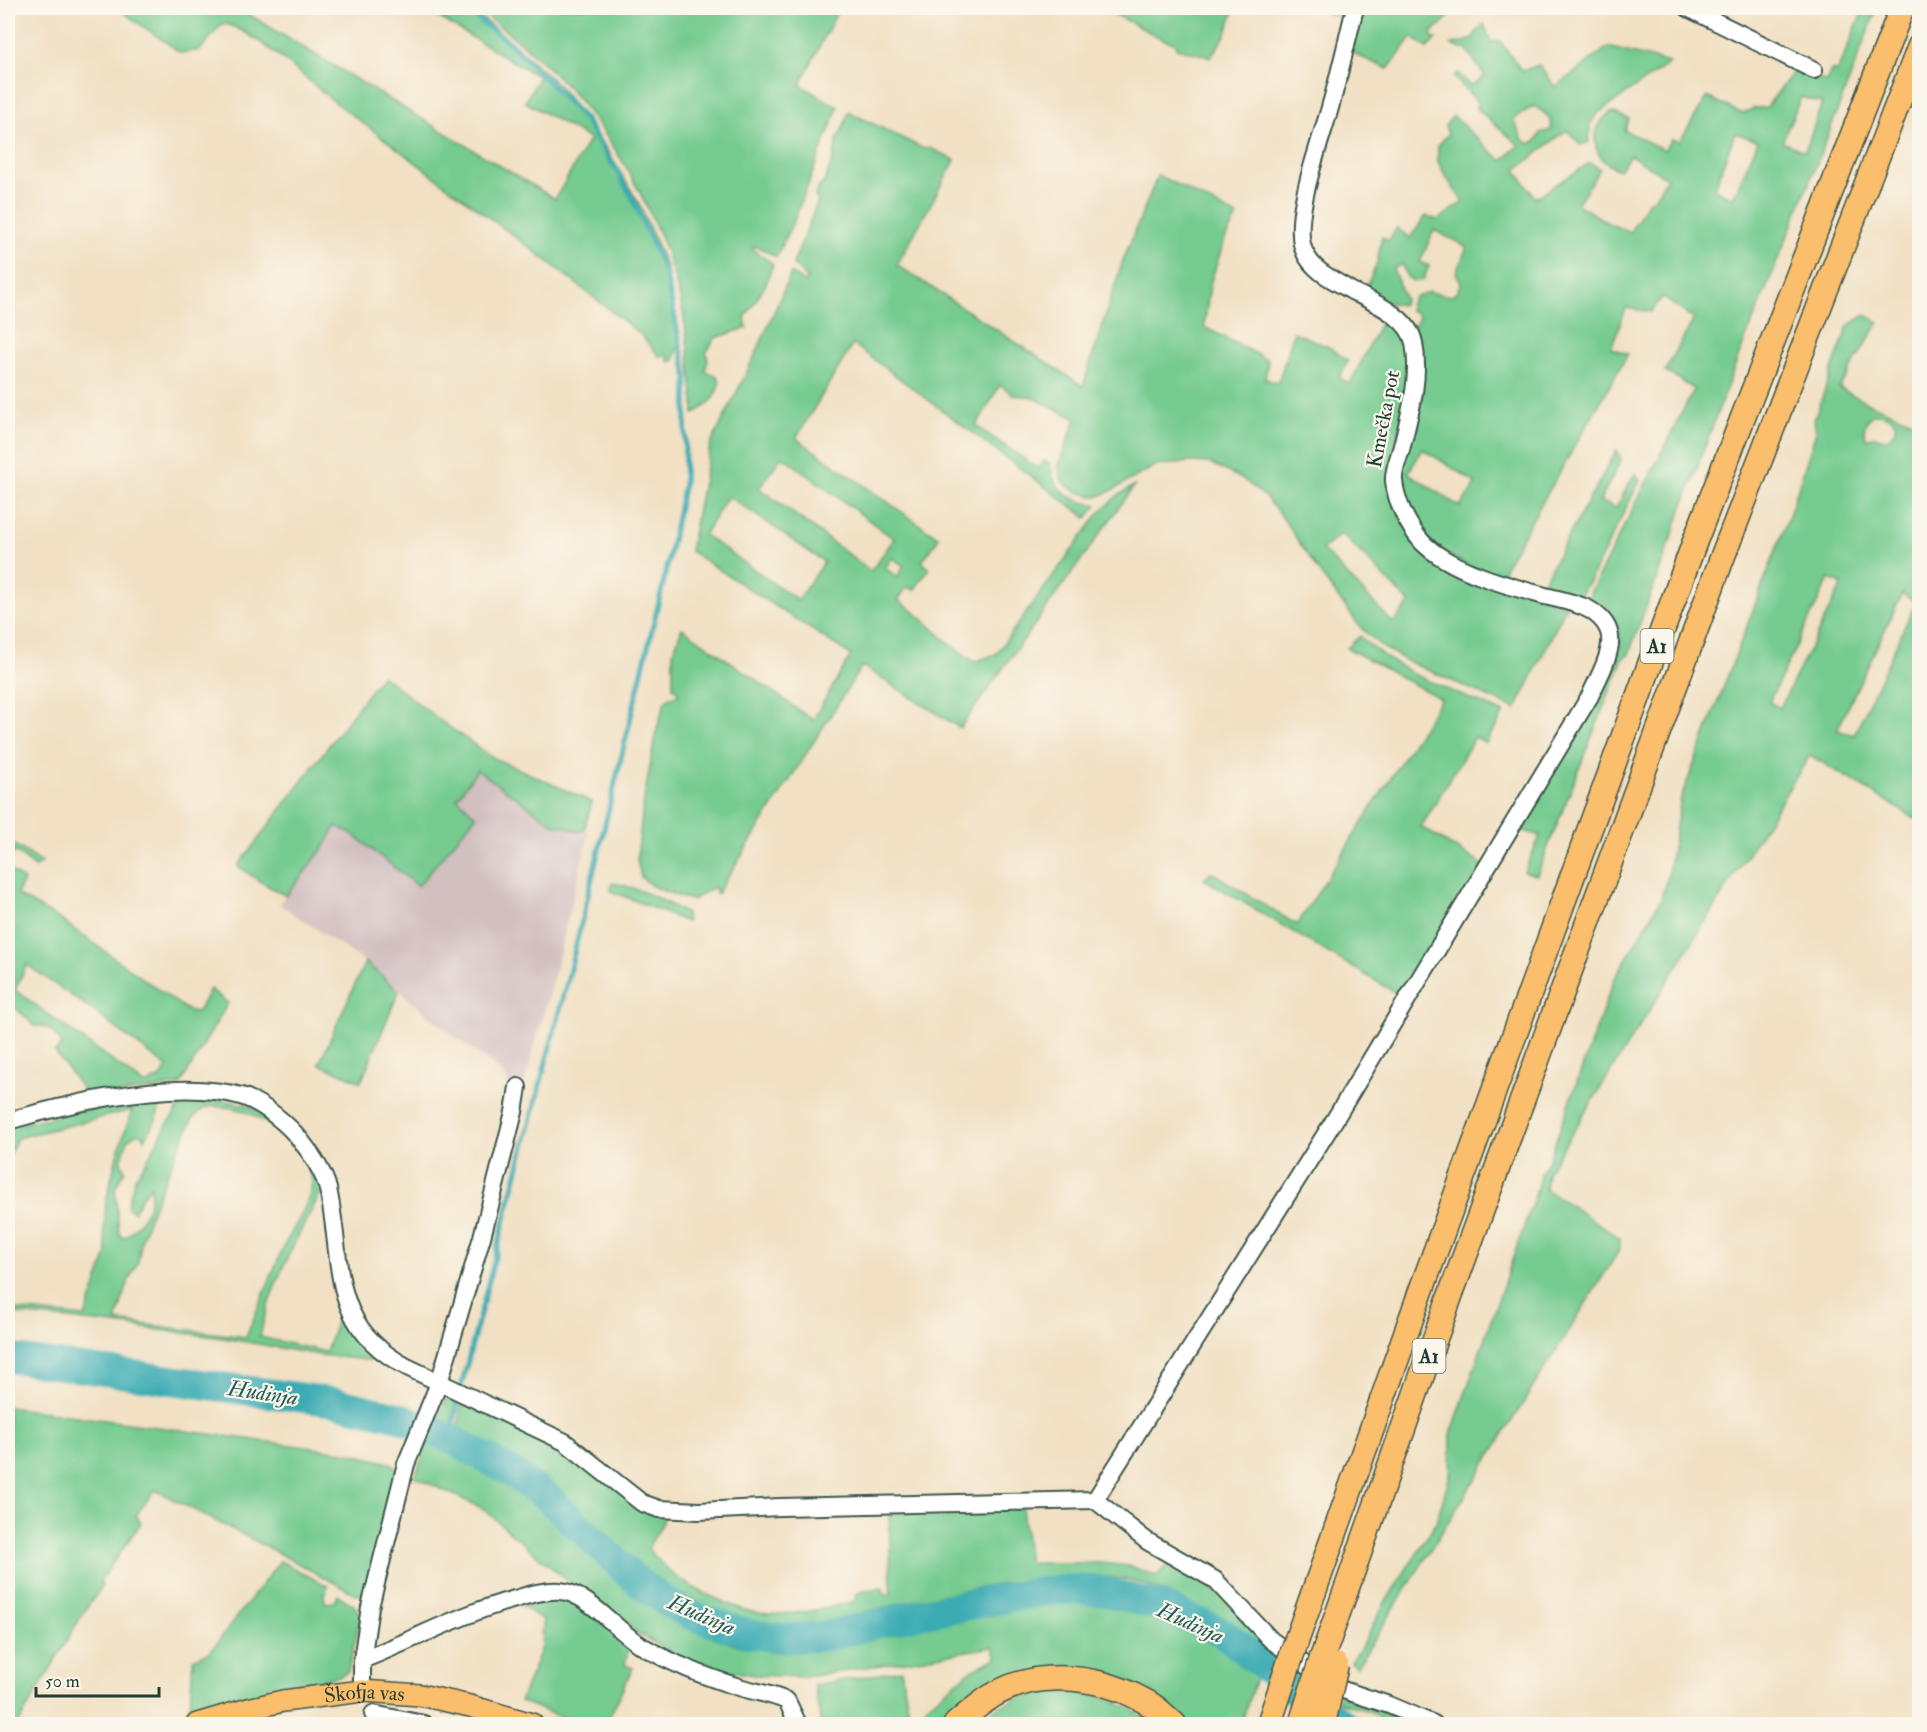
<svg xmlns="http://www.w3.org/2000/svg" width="1927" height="1732" font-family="'IM FELL Double Pica',serif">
<rect width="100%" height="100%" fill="#fbf7ec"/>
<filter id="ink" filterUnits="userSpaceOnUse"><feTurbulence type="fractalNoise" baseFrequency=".0167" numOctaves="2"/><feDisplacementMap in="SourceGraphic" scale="12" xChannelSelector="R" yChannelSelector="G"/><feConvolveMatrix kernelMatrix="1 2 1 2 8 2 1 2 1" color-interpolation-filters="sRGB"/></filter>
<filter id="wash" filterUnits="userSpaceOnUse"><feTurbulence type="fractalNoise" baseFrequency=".008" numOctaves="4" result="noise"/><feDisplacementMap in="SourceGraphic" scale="24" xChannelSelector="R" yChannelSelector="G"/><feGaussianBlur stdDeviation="1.35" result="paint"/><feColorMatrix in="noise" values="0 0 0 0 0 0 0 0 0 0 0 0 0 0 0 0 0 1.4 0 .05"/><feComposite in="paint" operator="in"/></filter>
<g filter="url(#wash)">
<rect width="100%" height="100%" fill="#f1e0c3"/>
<!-- industrial -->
<path fill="#d2bfc0" d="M 477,769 L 555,825 L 564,826 L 579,832 L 584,830 L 589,832 L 555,971 L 523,1088 L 509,1086 L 505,1075 L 448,1031 L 365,962 L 279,904 L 325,846 L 336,826 L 352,834 L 419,886 L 476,816 L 457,798 Z"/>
<!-- green -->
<g fill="#74cb90" stroke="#4a8462" stroke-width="1.5" fill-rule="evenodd">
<path d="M 117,8 L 238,8 L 555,199 L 590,139 L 525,102 L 539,77 L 423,8 L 469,8 L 475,12 L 514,44 L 559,86 L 606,148 L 639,203 L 666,266 L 681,339 L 674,360 L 669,362 L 666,355 L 660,357 L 641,335 L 630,326 L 542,257 L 328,97 C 310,81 244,23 222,24 L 200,50 L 181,53 Z"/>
<path d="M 477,8 L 839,8 L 800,85 L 838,107 L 795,218 L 776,257 L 763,249 L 754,246 L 753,250 L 773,264 L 766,284 L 745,318 L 747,328 L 715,338 L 706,353 L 708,360 L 705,372 L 716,375 L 720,381 C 714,402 711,402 694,414 L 694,404 C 691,374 688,343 683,313 C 668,232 619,142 563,82 C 537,55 506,31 477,8 Z"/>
<path d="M 1103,8 L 1235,8 L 1225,36 L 1210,57 L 1176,48 L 1176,44 L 1161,38 Z"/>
<path d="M 1309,8 L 1351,8 L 1349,18 Z"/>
<path d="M 1362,8 L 1459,8 L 1431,33 L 1433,39 L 1436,39 L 1427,48 L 1412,37 L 1388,69 L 1356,55 L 1352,46 Z"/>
<path d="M 1864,8 L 1877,8 L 1814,171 L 1735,365 L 1628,656 L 1623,658 L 1537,875 L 1524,872 L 1540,836 L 1518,829 C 1522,821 1526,812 1530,805 C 1549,770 1631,670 1618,632 C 1613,616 1598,611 1589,598 L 1591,591 L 1694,389 L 1665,371 L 1694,319 L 1662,297 L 1651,312 L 1626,308 L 1611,348 L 1628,354 L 1502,572 L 1541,585 L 1617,450 L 1621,460 L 1600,501 L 1616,508 L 1635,473 L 1640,480 L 1591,578 L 1580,596 L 1569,598 L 1472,568 L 1434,546 L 1412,518 L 1401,482 L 1411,324 L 1416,324 L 1419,316 L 1415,312 L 1410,311 L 1410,305 L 1414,297 L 1429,292 L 1451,296 L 1457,292 L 1461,282 L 1456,273 L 1467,247 L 1434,230 L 1420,262 L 1429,266 L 1423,280 L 1413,281 L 1407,277 L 1402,264 L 1393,269 L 1405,299 L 1402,305 L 1389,303 L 1364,293 L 1377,263 L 1382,237 L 1388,241 L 1397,228 L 1410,238 L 1426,216 L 1438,220 L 1463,202 L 1445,175 L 1438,161 L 1438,146 L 1448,134 L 1445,126 L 1453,116 L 1502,161 L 1519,145 L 1476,108 L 1479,104 L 1454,77 L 1458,73 L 1471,86 L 1485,76 L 1467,50 L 1457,48 L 1451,44 C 1457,43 1466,43 1471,39 C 1476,35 1478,28 1484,24 L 1491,42 L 1500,41 L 1522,71 L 1539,65 L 1555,87 L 1608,47 L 1670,63 L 1597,114 L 1590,124 L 1589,142 L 1580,145 L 1567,130 L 1516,170 L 1535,198 L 1590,163 L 1600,169 L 1577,204 L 1608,223 L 1630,232 L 1649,201 L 1654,199 L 1667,178 L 1630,155 L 1619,170 C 1613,167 1607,165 1602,159 C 1590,144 1595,121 1612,112 L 1629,119 L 1624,130 L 1664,150 L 1671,139 L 1680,141 L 1707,97 L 1743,114 L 1754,108 L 1766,108 L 1797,67 L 1826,82 L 1831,70 L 1837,72 ZM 1801,97 L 1822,103 L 1805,151 L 1782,142 ZM 1534,106 C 1543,112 1554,117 1551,130 L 1541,133 L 1536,141 L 1530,144 L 1523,140 L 1513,119 ZM 1735,133 L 1758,141 L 1733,198 L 1714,189 ZM 1423,449 L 1476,483 L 1460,507 L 1408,473 Z"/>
<path d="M 849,112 L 924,149 L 930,148 L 955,160 L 897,265 L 1083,386 L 1123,260 L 1158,175 L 1237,216 L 1225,239 L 1210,284 L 1204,327 L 1268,360 L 1265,379 L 1278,383 L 1294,332 L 1329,347 L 1348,361 L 1339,378 L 1350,384 L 1384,316 L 1405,333 L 1413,365 L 1394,453 L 1418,545 L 1566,607 L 1516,709 L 1407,661 L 1382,647 L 1361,628 L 1322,576 L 1280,514 L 1264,496 L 1244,480 L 1226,471 L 1209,463 L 1189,462 L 1155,466 L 1109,492 L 1097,497 L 1077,492 L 1066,485 L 1062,481 L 1058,466 L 1076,419 L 1032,397 L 1014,395 L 1000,385 L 976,426 L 1039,469 L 1044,461 L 1051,464 C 1052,492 1072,501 1097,505 L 1087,518 L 853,344 L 796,438 L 939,538 L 922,561 L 929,569 L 914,590 L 907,587 L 898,600 L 910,608 L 943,638 L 974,662 L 996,654 L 1099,513 L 1117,496 L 1135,485 L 960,728 L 862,666 L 717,894 L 714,887 L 692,900 L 680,897 L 652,886 L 641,877 L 637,860 L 643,806 L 655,736 L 665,701 L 670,697 L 678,695 L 678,692 L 673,687 L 673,653 L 682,628 L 813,720 L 851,655 L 690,551 L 710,446 L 758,349 L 791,273 L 806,283 L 807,278 L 793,264 L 818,201 L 815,196 L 819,187 L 824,182 L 833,160 L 837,139 L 841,133 ZM 782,456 L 894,539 L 871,571 L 759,488 ZM 728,496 L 824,562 L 798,600 L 704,535 ZM 1342,534 L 1410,603 L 1393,623 L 1322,549 ZM 892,558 L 904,566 L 897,577 L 885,568 Z"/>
<path d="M 1865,315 L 1879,322 L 1839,388 L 1870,404 L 1919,424 L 1919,821 L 1810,755 L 1547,1173 L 1545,1189 L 1620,1238 L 1620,1249 L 1357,1667 L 1351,1662 L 1359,1651 L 1383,1606 L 1436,1523 L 1450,1476 L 1451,1434 L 1535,1195 L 1541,1173 L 1549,1159 L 1614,980 L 1660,901 L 1667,879 L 1681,798 L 1789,516 L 1816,432 L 1814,420 L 1848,326 ZM 1873,414 C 1892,413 1904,425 1887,440 L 1875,436 L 1866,439 C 1862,429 1865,422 1873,414 ZM 1829,579 L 1842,584 L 1780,708 L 1769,702 ZM 1902,594 L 1916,602 L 1854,735 L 1837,730 Z"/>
<path d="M 1360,636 C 1396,673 1456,692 1504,713 L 1486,743 L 1475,737 L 1421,827 L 1483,865 L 1401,996 L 1204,879 L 1211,872 L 1297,925 L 1441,699 L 1347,648 Z"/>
<path d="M 382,675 L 438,719 L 492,757 L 592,802 L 584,830 L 579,832 L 564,826 L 555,825 L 477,770 L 457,798 L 476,816 L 418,886 L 352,834 L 336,826 L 325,846 L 286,896 L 261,882 L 238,866 Z"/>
<path d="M 8,840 L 42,863 L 35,867 L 15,851 L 8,861 Z"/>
<path d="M 8,869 L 24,880 L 17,895 L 58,918 L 187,1010 L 198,1012 L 210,989 L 228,1003 L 180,1085 L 89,1098 L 55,1052 L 62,1044 C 54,1034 49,1024 35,1026 L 8,1001 ZM 27,965 L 92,1010 L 167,1067 L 162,1076 L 145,1085 L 15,990 Z"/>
<path d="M 612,883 C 637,887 665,901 686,914 L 687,922 L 611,891 Z"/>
<path d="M 365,962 L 399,991 L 361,1082 L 319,1064 Z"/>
<path d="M 194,1095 L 248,1105 L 282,1124 L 324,1187 C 299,1235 270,1283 260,1337 L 326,1352 L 341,1308 L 387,1362 L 319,1355 L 230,1339 L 105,1323 L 8,1313 L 8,1309 L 85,1317 L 107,1254 L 104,1232 L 106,1201 L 117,1155 L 132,1110 L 17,1138 L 8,1159 L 8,1126 L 154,1096 L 160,1106 L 156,1120 L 145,1139 L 142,1134 L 136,1134 L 128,1139 L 121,1162 L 125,1170 L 115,1188 L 119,1233 L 123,1238 C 140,1228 153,1205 151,1186 L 143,1195 L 134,1212 L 127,1207 L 135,1178 L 146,1162 L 166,1126 L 182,1103 ZM 212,1106 C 240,1107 253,1113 275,1129 C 291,1141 307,1156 311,1176 C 316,1196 292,1230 283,1248 C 270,1278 258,1308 246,1337 L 116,1321 L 128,1282 L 138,1262 L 142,1237 L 157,1198 L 175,1156 L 193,1118 L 203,1109 Z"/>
<path d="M 448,1398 L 456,1401 L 451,1425 L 439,1419 L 445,1401 Z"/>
<path d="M 462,1402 L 549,1443 L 665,1515 L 662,1524 L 648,1549 C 655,1556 662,1565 671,1572 C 686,1586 738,1611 759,1613 C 791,1617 824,1609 855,1601 L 857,1593 L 882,1587 L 885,1595 L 891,1593 L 889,1507 L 1022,1508 L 1029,1563 L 1101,1563 L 1130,1566 L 1156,1576 L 1171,1563 L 1214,1589 L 1266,1642 L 1262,1650 C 1219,1620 1174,1589 1122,1579 C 1072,1570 1023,1580 974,1589 C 943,1595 912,1600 881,1608 C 855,1614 828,1623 801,1626 C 780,1628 755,1624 734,1619 C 703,1611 670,1596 646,1575 C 615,1548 589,1517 558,1490 C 528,1464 492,1447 458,1429 Z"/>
<path d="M 8,1407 L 344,1452 L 390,1463 L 401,1471 L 365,1595 L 357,1595 L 267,1547 L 155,1490 L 136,1515 L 141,1523 L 100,1581 L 102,1586 L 80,1618 L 18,1724 L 8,1724 Z"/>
<path d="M 428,1441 L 499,1475 L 543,1504 L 586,1545 L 625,1588 L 642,1603 L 673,1621 L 734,1645 L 760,1649 L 791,1649 L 825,1646 L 882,1637 L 999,1607 L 1047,1602 L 1074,1601 L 1110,1606 L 1124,1603 L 1155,1611 L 1174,1622 L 1216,1639 L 1258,1672 L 1241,1724 L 1191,1724 L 1162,1701 L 1134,1684 L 1109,1673 L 1076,1669 L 1011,1676 L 983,1687 L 965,1700 L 941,1724 L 918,1724 L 926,1706 L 972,1670 L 997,1658 L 993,1647 L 805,1677 L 754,1675 L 695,1665 L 640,1635 L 613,1616 L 559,1574 L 482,1508 L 415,1477 Z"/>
<path d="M 280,1561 L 328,1586 L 324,1594 L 325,1603 L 335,1602 L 338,1595 L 355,1606 L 361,1615 L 348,1672 L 340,1676 L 300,1684 L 192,1714 L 190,1708 L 193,1659 L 210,1652 Z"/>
<path d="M 558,1596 L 581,1604 L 629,1646 L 625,1665 L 633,1668 L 606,1724 L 577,1724 L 520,1701 L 542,1648 L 543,1620 L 521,1605 Z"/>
<path d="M 901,1670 L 909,1712 L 838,1724 L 821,1724 L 814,1685 Z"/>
<path d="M 1048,1692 C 1088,1691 1122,1698 1153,1724 L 974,1724 C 998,1704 1017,1697 1048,1692 Z"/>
<path d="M 1340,1693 L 1385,1710 L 1400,1719 L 1423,1724 L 1383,1724 C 1381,1722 1380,1718 1377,1716 C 1371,1710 1347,1705 1338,1701 Z"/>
</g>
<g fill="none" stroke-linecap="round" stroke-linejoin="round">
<!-- stream -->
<path stroke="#3aacb3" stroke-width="5" d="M 451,1439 L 461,1387 L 567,982 L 665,576 L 684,483 L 687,377 L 666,275 L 632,197 L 585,119 L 509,42 L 463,8"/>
<!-- river -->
<path stroke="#3aacb3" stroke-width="30" d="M 8,1358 L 334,1402 L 399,1417 L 451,1439 L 506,1469 L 547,1497 L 638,1582 L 671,1605 L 698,1618 L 750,1634 L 771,1637 L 795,1638 L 827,1636 L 909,1616 L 1045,1591 L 1076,1589 L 1103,1591 L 1163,1607 L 1222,1632 L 1293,1689 L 1344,1724"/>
</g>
</g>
<g filter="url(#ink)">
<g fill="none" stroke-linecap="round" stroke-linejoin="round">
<!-- minor casing -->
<g stroke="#3e5549" stroke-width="20">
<g id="minor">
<path d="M 1355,8 C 1347,40 1340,72 1331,104 C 1322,139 1289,221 1305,253 C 1314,272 1334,280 1350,290 C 1372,302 1409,316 1414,343 C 1421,379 1409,416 1401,450 C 1398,459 1393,472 1394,481 C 1396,502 1408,526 1422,542 C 1449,570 1508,586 1545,596 C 1558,599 1572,602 1584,607 C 1594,611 1606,621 1609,632 C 1615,650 1597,680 1590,696 L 1332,1124 L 1095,1500 L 1147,1541 L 1215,1580 L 1271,1640 L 1337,1688 L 1389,1705 L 1434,1724"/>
<path d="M 1688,8 L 1814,70"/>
<path d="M 8,1121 C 71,1103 176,1078 241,1096 C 262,1102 289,1125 302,1142 C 311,1153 325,1175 328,1189 C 344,1262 327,1325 407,1367 L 565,1442 L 642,1503 L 659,1509 L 699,1511 L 780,1507 L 1095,1500"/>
<path d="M 362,1660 C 414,1640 460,1614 515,1599 C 529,1595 544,1590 560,1591 C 587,1592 619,1633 642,1646 C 673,1664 706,1677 739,1687 C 755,1692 771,1694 787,1701 L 798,1724"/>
<path d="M 362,1691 L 362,1660 L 370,1607 L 406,1464 L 439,1383 L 482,1237 L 514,1112 L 518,1087"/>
<path d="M 373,1714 L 424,1724"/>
</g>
</g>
<!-- major casing -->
<g stroke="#3e5549" stroke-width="24">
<g id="major">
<path id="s1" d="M 197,1724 L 248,1709 L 283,1701 L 362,1691 L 420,1695 L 470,1706 L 532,1724"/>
</g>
</g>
<!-- highway casing -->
<g stroke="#3e5549" stroke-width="27">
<g id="highway">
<path d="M 1297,1639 L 1422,1288 L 1695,541 L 1902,8"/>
<path d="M 1322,1658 L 1449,1299 L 1724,553 L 1920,46"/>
<path d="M 956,1724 C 968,1714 979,1704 992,1696 C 1041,1666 1107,1677 1153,1706 C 1160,1711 1167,1718 1174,1724"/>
</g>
</g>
<!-- minor -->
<use href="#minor" stroke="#fff" stroke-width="16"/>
<!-- major -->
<use href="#major" stroke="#fabe6d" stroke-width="21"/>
<!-- highway -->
<use href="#highway" stroke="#fabe6d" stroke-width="24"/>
<!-- highway-bridge casing -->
<g stroke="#3e5549" stroke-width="27" stroke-linecap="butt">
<g id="highway-bridge">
<path d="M 1269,1724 L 1297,1639"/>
<path d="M 1301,1724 L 1322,1658"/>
<path d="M 1323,1724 L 1336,1665"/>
</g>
</g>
<!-- highway-bridge -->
<use href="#highway-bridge" stroke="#fabe6d" stroke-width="24"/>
</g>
</g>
<g text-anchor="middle" stroke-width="4.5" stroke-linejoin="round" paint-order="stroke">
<!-- shield labels -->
<g fill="#fbf7ec" stroke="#61756b" stroke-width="1.5">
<rect x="1640.5" y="629" width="33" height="34" rx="4.5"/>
<rect x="1412.5" y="1339" width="33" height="34" rx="4.5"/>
</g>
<g font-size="20" font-weight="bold" fill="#1f3d34">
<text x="1657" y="653">A1</text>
<text x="1429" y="1363">A1</text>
</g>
<!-- street labels -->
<g font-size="21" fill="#1f3d34" stroke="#fbf7ec">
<text transform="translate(1383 419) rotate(-79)" y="7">Kmečka pot</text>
<text dy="7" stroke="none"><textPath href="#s1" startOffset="171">Škofja vas</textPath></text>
</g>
<!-- water labels -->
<g font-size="22" font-style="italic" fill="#275e5a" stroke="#fbf7ec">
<text transform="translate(263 1392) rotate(8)" y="8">Hudinja</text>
<text transform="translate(702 1614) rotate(23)" y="8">Hudinja</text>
<text transform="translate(1191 1622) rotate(24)" y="8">Hudinja</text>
</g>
</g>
<!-- margin -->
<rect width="1927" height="1732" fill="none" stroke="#fbf7ec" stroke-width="30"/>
<!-- scale -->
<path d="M36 1687v9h123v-9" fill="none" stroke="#1f3d34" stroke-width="3"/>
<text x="45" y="1687" font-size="18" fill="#1f3d34" stroke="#fbf7ec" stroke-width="4.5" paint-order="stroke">50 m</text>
</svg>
